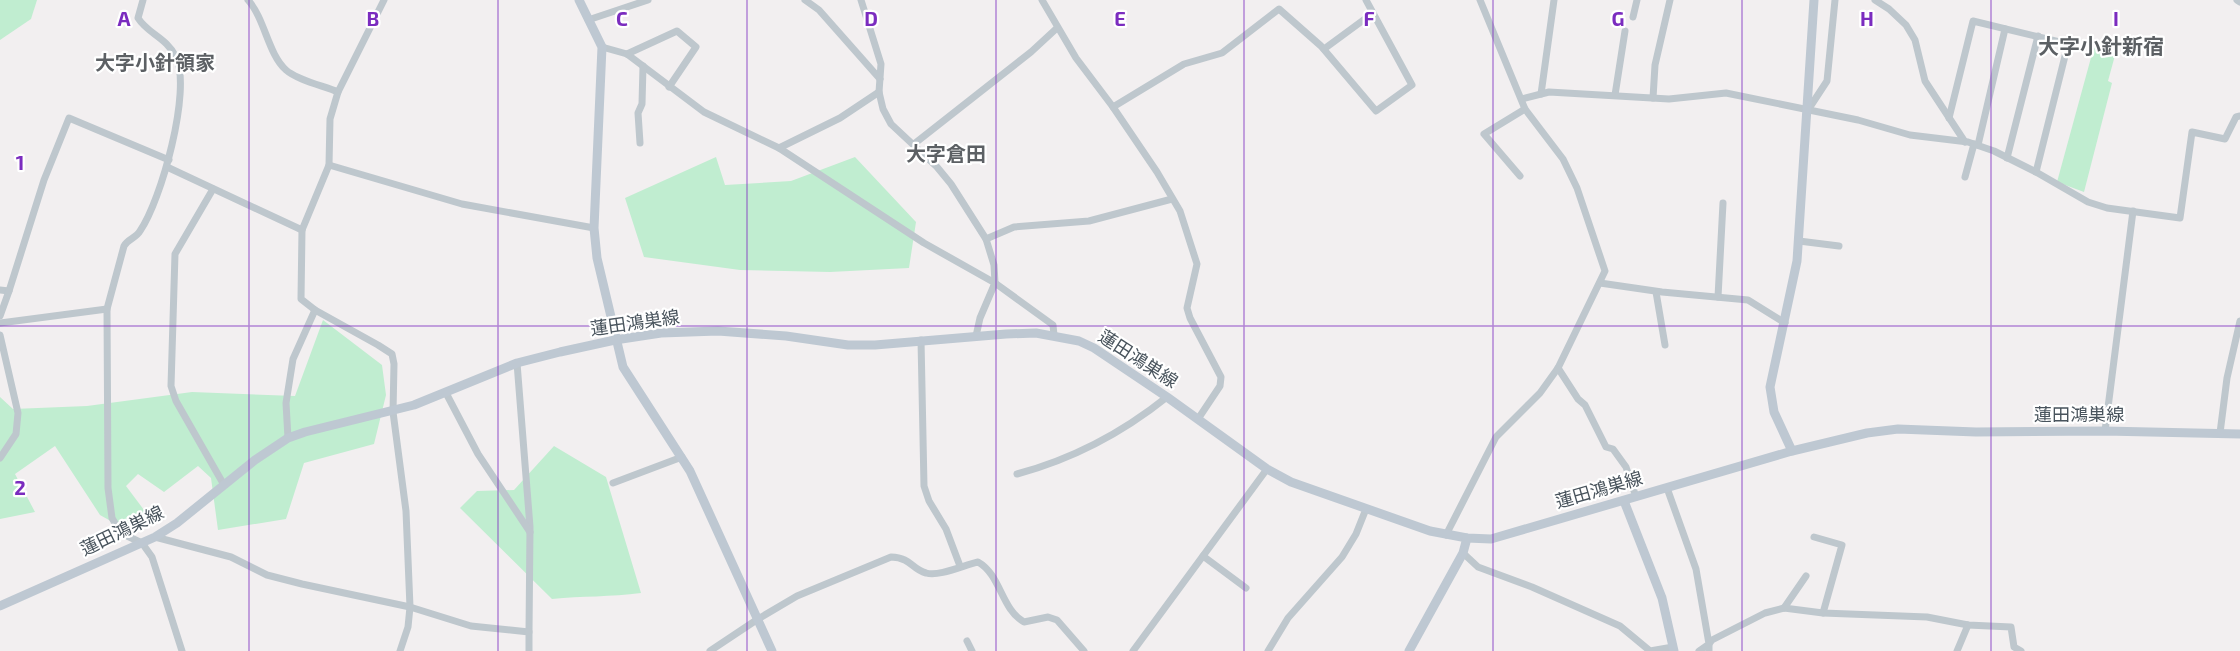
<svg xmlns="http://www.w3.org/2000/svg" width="2240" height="651" font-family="'Exo 2','Noto Sans JP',sans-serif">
<rect width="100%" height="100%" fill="#f2eff0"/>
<!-- green -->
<g fill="#c0edd0">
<path d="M 0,0 L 37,0 L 31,19 L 0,40 Z"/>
<path d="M 2095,43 L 2117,48 L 2108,81 L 2112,83 L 2084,192 L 2057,182 Z"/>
<path d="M 716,157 L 725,185 L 791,181 L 855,157 L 916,222 L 909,268 L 830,272 L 740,270 L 644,257 L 625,198 Z"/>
<path d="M 323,320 L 382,365 L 386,395 L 374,444 L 304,463 L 286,519 L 218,530 L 211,478 L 198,466 L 164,492 L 138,474 L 126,486 L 153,522 L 132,533 L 100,515 L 55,446 L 15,474 L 35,512 L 0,519 L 0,397 L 13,409 L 87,406 L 192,392 L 295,396 Z"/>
<path d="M 554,446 L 606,477 L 641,593 C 611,597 582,596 552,599 L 460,508 L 477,491 L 514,490 Z"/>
</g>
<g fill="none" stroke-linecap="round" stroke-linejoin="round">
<!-- street -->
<g stroke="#bec7cd" stroke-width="7">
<path d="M 143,0 L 138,18 C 148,34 166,37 176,57 C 192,90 161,201 140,231 C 136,238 128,239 124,246 L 107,309 L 108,488 L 112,518 L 119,530 L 125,535 L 142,543 L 152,557 L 182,651"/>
<path d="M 248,0 C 265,19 268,54 286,70 C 297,80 324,86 338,92"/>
<path d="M 805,0 L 819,10 L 880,79"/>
<path d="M 861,0 L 881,64 L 879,92 L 883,109 L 891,124 L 937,167 L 951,184 L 986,239 L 994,265 L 995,283 L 980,318 L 976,336"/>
<path d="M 1042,0 L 1076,58 L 1113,107 L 1157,172 L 1180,211 L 1197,264 L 1187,308 L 1190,318 L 1221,377 L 1220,386 L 1198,419"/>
<path d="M 1875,0 L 1889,9 L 1906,25 L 1915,40 L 1925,81 L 1965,142"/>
<path d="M 2237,0 L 2240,2"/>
<path d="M 1633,17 L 1637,0"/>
<path d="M 588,20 L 648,0"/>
<path d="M 602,47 L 627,54 L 704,112 L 779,148 L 924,243 L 995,283 L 1053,325 L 1054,335"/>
<path d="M 1324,49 L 1373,13"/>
<path d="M 627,54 L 677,31 L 696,47 L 669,87"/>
<path d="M 1541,94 L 1554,0"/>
<path d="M 1615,95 L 1625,31"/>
<path d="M 1653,98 L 1655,65 L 1670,0"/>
<path d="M 1522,99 L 1549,92 L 1669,99 L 1726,93 L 1858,120 L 1910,135 L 1968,142 L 1994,151 L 2036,172 L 2088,202 L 2107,208 L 2180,218 L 2192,132 L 2225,139 L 2236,117 L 2240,116"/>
<path d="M 1113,107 L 1184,64 L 1222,53 L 1279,9 L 1321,46 L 1376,111 L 1412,85 L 1366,0"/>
<path d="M 1808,110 L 1827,81 L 1835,0"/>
<path d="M 1949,118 L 1973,21 L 2068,44 L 2036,172"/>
<path d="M 640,143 L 638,113 L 642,104 L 643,66"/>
<path d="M 914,144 L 1031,52 L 1057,28"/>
<path d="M 1978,145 L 2005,29"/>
<path d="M 779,148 L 840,118 L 879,92"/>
<path d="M 2007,158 L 2038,36"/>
<path d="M 329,165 L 462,204 L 594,228"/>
<path d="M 167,167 L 302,230"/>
<path d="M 1520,176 L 1484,134 L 1525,109"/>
<path d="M 1965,177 L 1974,144"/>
<path d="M 213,189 L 175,254 L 171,386 L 176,401 L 224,485"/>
<path d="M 986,239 L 1014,227 L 1089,221 L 1172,199"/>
<path d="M 1799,241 L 1839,246"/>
<path d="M 1600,283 L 1662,292 L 1748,300 L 1785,323"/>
<path d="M 0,290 L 9,291 L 44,180 L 69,118 L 169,160"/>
<path d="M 1656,292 L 1665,345"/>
<path d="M 1718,297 L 1723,203"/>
<path d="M 315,310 L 301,299 L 302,230 L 329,165 L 330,119 L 338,92 L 384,0"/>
<path d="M 0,316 L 9,291"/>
<path d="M 0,323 L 107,309"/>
<path d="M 0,335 L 18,413 L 16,434 L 0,458"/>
<path d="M 921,340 L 924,486 L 929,501 L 946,529 L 960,566"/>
<path d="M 517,363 L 530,527 L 529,632"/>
<path d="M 1558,368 L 1578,399 L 1585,405 L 1606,447 L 1613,449 L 1626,467 L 1636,497"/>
<path d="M 446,393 L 478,454 L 530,532"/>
<path d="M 2105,431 L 2133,211"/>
<path d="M 2220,433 L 2227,378 L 2240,321"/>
<path d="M 288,438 L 286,403 L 293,359 L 315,310 L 378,345 L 392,354 L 394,364 L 393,412 L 406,511 L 410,607 L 408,627 L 400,651"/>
<path d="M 1017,474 C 1073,459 1122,433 1167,397"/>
<path d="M 613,483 L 682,457"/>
<path d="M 1667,488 L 1696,569 L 1709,644 L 1699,651"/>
<path d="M 1446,535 L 1496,437 L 1540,393 L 1558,368 L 1605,271 L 1577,188 L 1563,159 L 1525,109 L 1480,0"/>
<path d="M 155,537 L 231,557 L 267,575 L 302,584 L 410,607 L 471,626 L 529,632 L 529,651"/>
<path d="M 1814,537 L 1842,545 L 1823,613"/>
<path d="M 1463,553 L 1478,567 L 1532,587 L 1620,626 L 1650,651 L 1673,647"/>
<path d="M 1203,556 L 1246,588"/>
<path d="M 1784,608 L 1806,576"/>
<path d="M 967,641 L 972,651"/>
<path d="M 710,651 L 758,619 L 797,596 L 891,557 C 912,558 911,569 926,573 C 939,577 964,565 978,562 C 1001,575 1001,609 1024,622 L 1048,617 L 1057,620 L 1084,651"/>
<path d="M 1133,651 L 1267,469"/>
<path d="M 1268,651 L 1288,618 L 1342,557 L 1356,534 L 1366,509"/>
<path d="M 1709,651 L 1709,644 L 1712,640 L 1765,613 L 1784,608 L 1823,613 L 1927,617 L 1968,625 L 2011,627 L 2014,647 L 2021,651"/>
<path d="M 1957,651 L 1968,625"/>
</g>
<!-- secondary -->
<g stroke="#bec8d2" stroke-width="9">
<path d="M 579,0 L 602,47 L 594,228 L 597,258 L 623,367 L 690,471 L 772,651"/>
<path d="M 1792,451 L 1774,412 L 1770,387 L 1797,261 L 1814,0"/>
<path d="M 1624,501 L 1662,598 L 1674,651"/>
<path d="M 0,606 L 155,537 L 177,523 L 255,460 L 288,438 L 305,432 L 414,405 L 517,363 L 560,352 L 615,340 L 661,333 L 718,331 L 786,336 L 848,345 L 875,345 L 1006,334 L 1036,333 L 1079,341 L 1094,348 L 1167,397 L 1267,469 L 1291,482 L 1430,531 L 1467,538 L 1491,539 L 1792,451 L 1867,433 L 1898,429 L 1976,432 L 2105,431 L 2240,434"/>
<path d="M 1409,651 L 1463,553 L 1467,538"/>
</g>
</g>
<!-- grid -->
<path fill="none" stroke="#7b2cbf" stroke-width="1.5" stroke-opacity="0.55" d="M 249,0 L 249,651M 498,0 L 498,651M 747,0 L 747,651M 996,0 L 996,651M 1244,0 L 1244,651M 1493,0 L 1493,651M 1742,0 L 1742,651M 1991,0 L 1991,651M 0,326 L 2240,326"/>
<g text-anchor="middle" stroke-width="4.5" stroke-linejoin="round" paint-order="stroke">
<!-- street labels -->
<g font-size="18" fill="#48535c" stroke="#fff">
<text transform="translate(635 323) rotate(-8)" y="6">蓮田鴻巣線</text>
<text transform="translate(1138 359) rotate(33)" y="6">蓮田鴻巣線</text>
<text x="2079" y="421">蓮田鴻巣線</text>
<text transform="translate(1599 490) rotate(-16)" y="6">蓮田鴻巣線</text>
<text transform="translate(122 531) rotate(-26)" y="6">蓮田鴻巣線</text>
</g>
<!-- neighbourhood labels -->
<g font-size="20" font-weight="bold" fill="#5c6064" stroke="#fff">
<text x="155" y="70">大字小針領家</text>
<text x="946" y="161">大字倉田</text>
</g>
<!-- quarter labels -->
<g font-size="21" font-weight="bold" fill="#5c6064" stroke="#fff">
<text x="2101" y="54">大字小針新宿</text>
</g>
</g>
<g font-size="20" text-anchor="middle" font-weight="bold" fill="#7b2cbf" stroke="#fff" stroke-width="4.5" stroke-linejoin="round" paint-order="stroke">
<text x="124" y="26">A</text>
<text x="373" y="26">B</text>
<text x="622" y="26">C</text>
<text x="871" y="26">D</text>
<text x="1120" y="26">E</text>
<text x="1369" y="26">F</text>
<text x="1618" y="26">G</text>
<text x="1867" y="26">H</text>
<text x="2116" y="26">I</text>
<text x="20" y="170">1</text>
<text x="20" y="495">2</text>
</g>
</svg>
